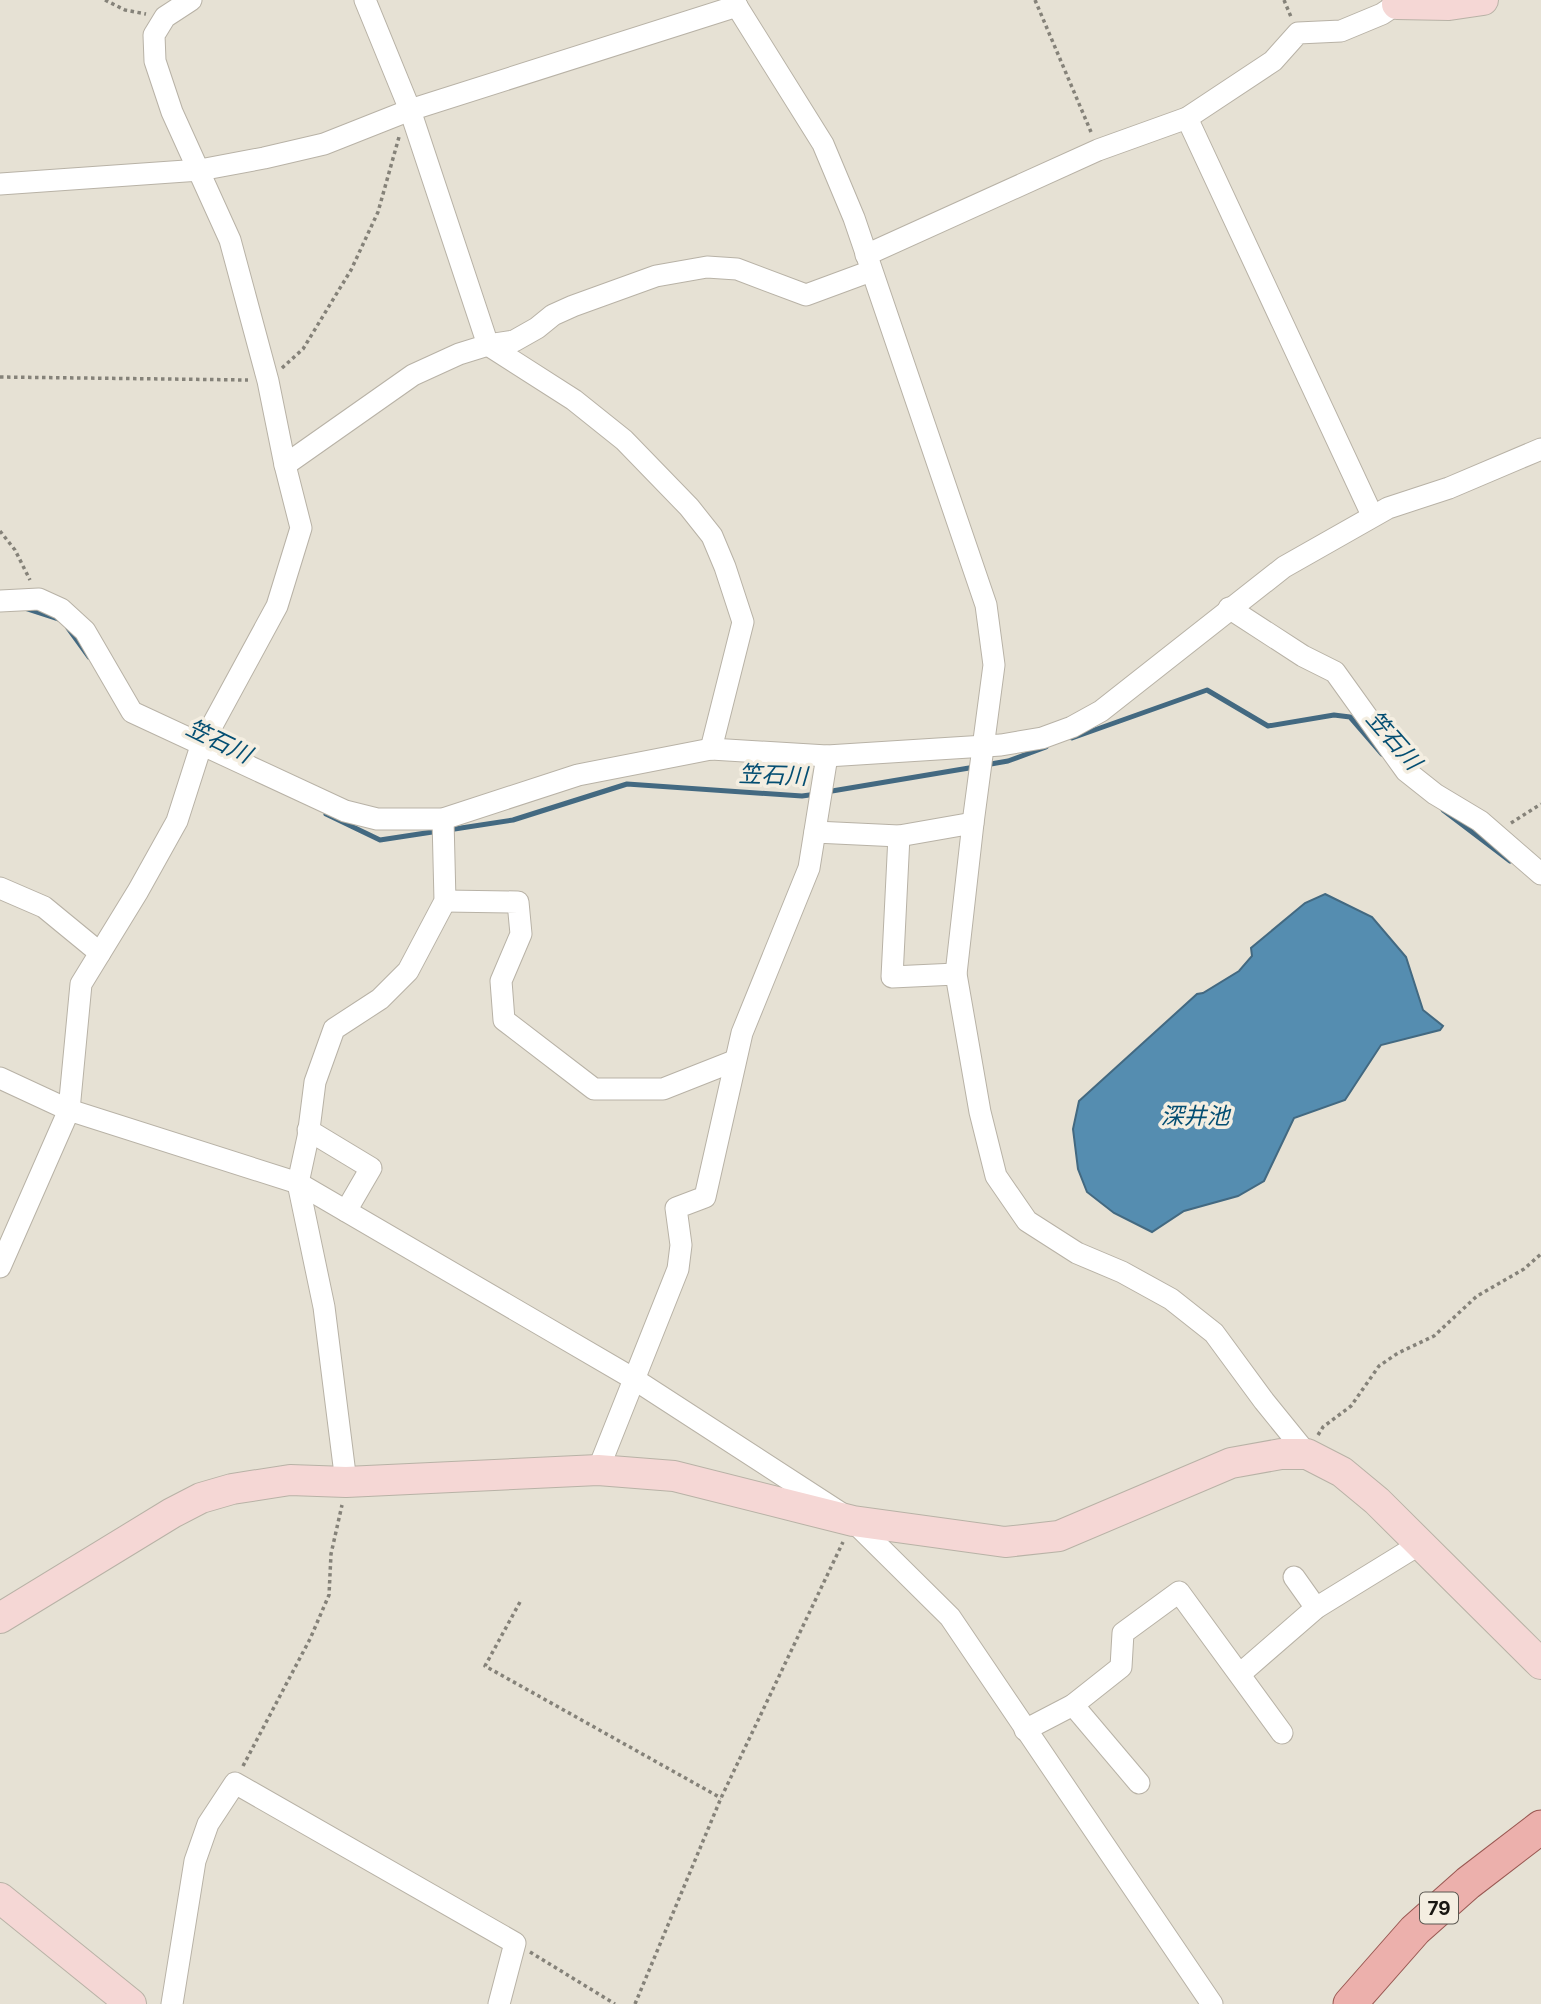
<svg xmlns="http://www.w3.org/2000/svg" width="1541" height="2004" font-family="Inter,'Noto Sans JP',sans-serif">
<rect width="100%" height="100%" fill="#e6e1d4"/>
<!-- water -->
<path fill="#558db0" stroke="#436981" stroke-width="2" d="M 1325,894 L 1372,917 L 1406,957 L 1423,1010 L 1443,1026 L 1440,1030 L 1381,1045 L 1345,1100 L 1294,1118 L 1264,1181 L 1238,1196 L 1184,1211 L 1152,1232 L 1114,1213 L 1087,1192 L 1078,1169 L 1073,1129 L 1079,1101 L 1197,994 L 1203,993 L 1239,971 L 1252,956 L 1251,948 L 1305,903 Z"/>
<g fill="none" stroke-linecap="round" stroke-linejoin="round">
<!-- stream -->
<g stroke="#436981" stroke-width="5">
<path d="M 25,608 L 62,620"/>
<path d="M 68,628 L 89,657"/>
<path d="M 1072,738 L 1207,690 L 1268,726 L 1334,715 L 1350,717 L 1382,754"/>
<path d="M 985,765 L 1008,761 L 1046,747"/>
<path d="M 826,792 L 975,767"/>
<path d="M 1443,810 L 1510,861"/>
<path d="M 326,814 L 380,840 L 439,831"/>
<path d="M 448,830 L 513,820 L 627,784 L 802,796 L 817,794"/>
</g>
<!-- street casing -->
<g stroke="#b8b2a6" stroke-width="23">
<g id="street">
<path d="M 733,0 L 823,144 L 854,218 L 986,605 L 994,665 L 973,823 L 956,974 L 980,1112 L 996,1176 L 1027,1221 L 1077,1253 L 1122,1272 L 1171,1299 L 1214,1333 L 1264,1401 L 1307,1454"/>
<path d="M 1187,118 L 1372,515"/>
<path d="M 0,184 L 200,170 L 264,158 L 324,144 L 410,110 L 737,6"/>
<path d="M 866,255 L 1098,150 L 1187,118 L 1273,61 L 1298,33 L 1341,31 L 1382,14 L 1397,4 L 1396,0"/>
<path d="M 488,345 L 574,400 L 624,440 L 689,507 L 712,536 L 725,567 L 743,622 L 711,749"/>
<path d="M 488,345 L 514,341 L 537,328 L 553,315 L 573,306 L 656,276 L 707,267 L 737,269 L 806,295 L 871,271"/>
<path d="M 285,465 L 413,375 L 459,354 L 488,345 L 410,110 L 365,0"/>
<path d="M 0,601 L 39,599 L 61,609 L 85,631 L 132,712 L 345,811 L 377,819 L 443,819 L 578,775 L 711,749 L 827,756 L 1001,745 L 1042,738 L 1072,727 L 1101,711 L 1284,567 L 1388,508 L 1449,488 L 1541,449"/>
<path d="M 1229,608 L 1303,656 L 1335,672 L 1406,771 L 1435,794 L 1480,821 L 1541,874"/>
<path d="M 815,832 L 899,836 L 973,823"/>
<path d="M 899,836 L 892,977 L 956,974"/>
<path d="M 0,888 L 44,907 L 100,953"/>
<path d="M 445,901 L 518,902 L 521,934 L 501,981 L 504,1020 L 594,1089 L 663,1089 L 734,1061"/>
<path d="M 0,1078 L 69,1110 L 298,1183 L 634,1379 L 853,1521 L 950,1617 L 1212,2004"/>
<path d="M 308,1130 L 371,1168 L 346,1211"/>
<path d="M 0,1267 L 69,1110 L 81,984 L 138,891 L 177,821 L 201,746 L 277,606 L 301,528 L 285,465 L 268,381 L 230,240 L 172,112 L 155,61 L 154,35 L 165,17 L 191,0"/>
<path d="M 598,1470 L 678,1269 L 681,1245 L 676,1208 L 705,1197 L 742,1033 L 809,868 L 827,756"/>
<path d="M 346,1482 L 324,1307 L 298,1183 L 308,1137 L 315,1082 L 334,1029 L 380,999 L 408,971 L 445,901 L 443,819"/>
<path d="M 1294,1577 L 1316,1608"/>
<path d="M 1240,1674 L 1316,1608 L 1420,1544"/>
<path d="M 1073,1705 L 1139,1783"/>
<path d="M 1025,1730 L 1073,1705 L 1121,1667 L 1123,1633 L 1179,1592 L 1282,1733"/>
<path d="M 172,2004 L 195,1861 L 208,1824 L 235,1783 L 515,1943 L 499,2004"/>
</g>
</g>
<!-- secondary casing -->
<g stroke="#b8b2a6" stroke-width="32">
<g id="secondary">
<path d="M 1397,4 L 1449,5 L 1483,0"/>
<path d="M 0,1618 L 172,1513 L 201,1498 L 232,1489 L 290,1480 L 346,1482 L 598,1470 L 674,1476 L 853,1521 L 1005,1542 L 1059,1536 L 1231,1463 L 1281,1454 L 1307,1454 L 1342,1472 L 1377,1501 L 1541,1664"/>
<path d="M 0,1898 L 131,2004"/>
</g>
</g>
<!-- primary casing -->
<g stroke="#995852" stroke-width="35">
<path id="primary" d="M 1350,2004 L 1415,1930 L 1468,1883 L 1541,1827"/>
</g>
<!-- path -->
<g stroke="#858279" stroke-width="3.5" stroke-dasharray="3.5 3.5" stroke-linecap="butt">
<path d="M 105,0 L 125,10 L 146,14"/>
<path d="M 1035,0 L 1091,132"/>
<path d="M 1284,0 L 1291,17"/>
<path d="M 282,368 L 303,349 L 351,270 L 378,212 L 399,137"/>
<path d="M 0,377 L 248,380"/>
<path d="M 0,531 L 15,550 L 30,580"/>
<path d="M 1511,823 L 1541,804"/>
<path d="M 1318,1435 L 1323,1427 L 1351,1406 L 1379,1366 L 1398,1353 L 1434,1336 L 1477,1296 L 1524,1269 L 1541,1254"/>
<path d="M 520,1602 L 485,1666 L 721,1798"/>
<path d="M 243,1766 L 310,1639 L 329,1595 L 331,1554 L 342,1505"/>
<path d="M 530,1952 L 615,2004"/>
<path d="M 635,2004 L 721,1798 L 843,1542"/>
</g>
<!-- street -->
<use href="#street" stroke="#fff" stroke-width="21"/>
<!-- secondary -->
<use href="#secondary" stroke="#f5d7d5" stroke-width="30"/>
<!-- primary -->
<use href="#primary" stroke="#ecb0ac" stroke-width="33"/>
</g>
<g text-anchor="middle" stroke-width="7" stroke-linejoin="round" paint-order="stroke">
<!-- shield labels -->
<rect fill="#f4eee1" stroke="#5a5750" stroke-width="2" x="1420" y="1892.5" width="38" height="31" rx="5"/>
<g font-size="19" font-weight="bold" fill="#181612">
<text x="1439" y="1915">79</text>
</g>
<!-- water labels -->
<g font-size="23" font-style="italic" fill="#044e72" stroke="#f4eee1">
<text transform="translate(1394 740) rotate(49)" y="8">笠石川</text>
<text transform="translate(219 741) rotate(26)" y="8">笠石川</text>
<text transform="translate(773 775) rotate(2)" y="8">笠石川</text>
<text x="1195" y="1124">深井池</text>
</g>
</g>
</svg>
